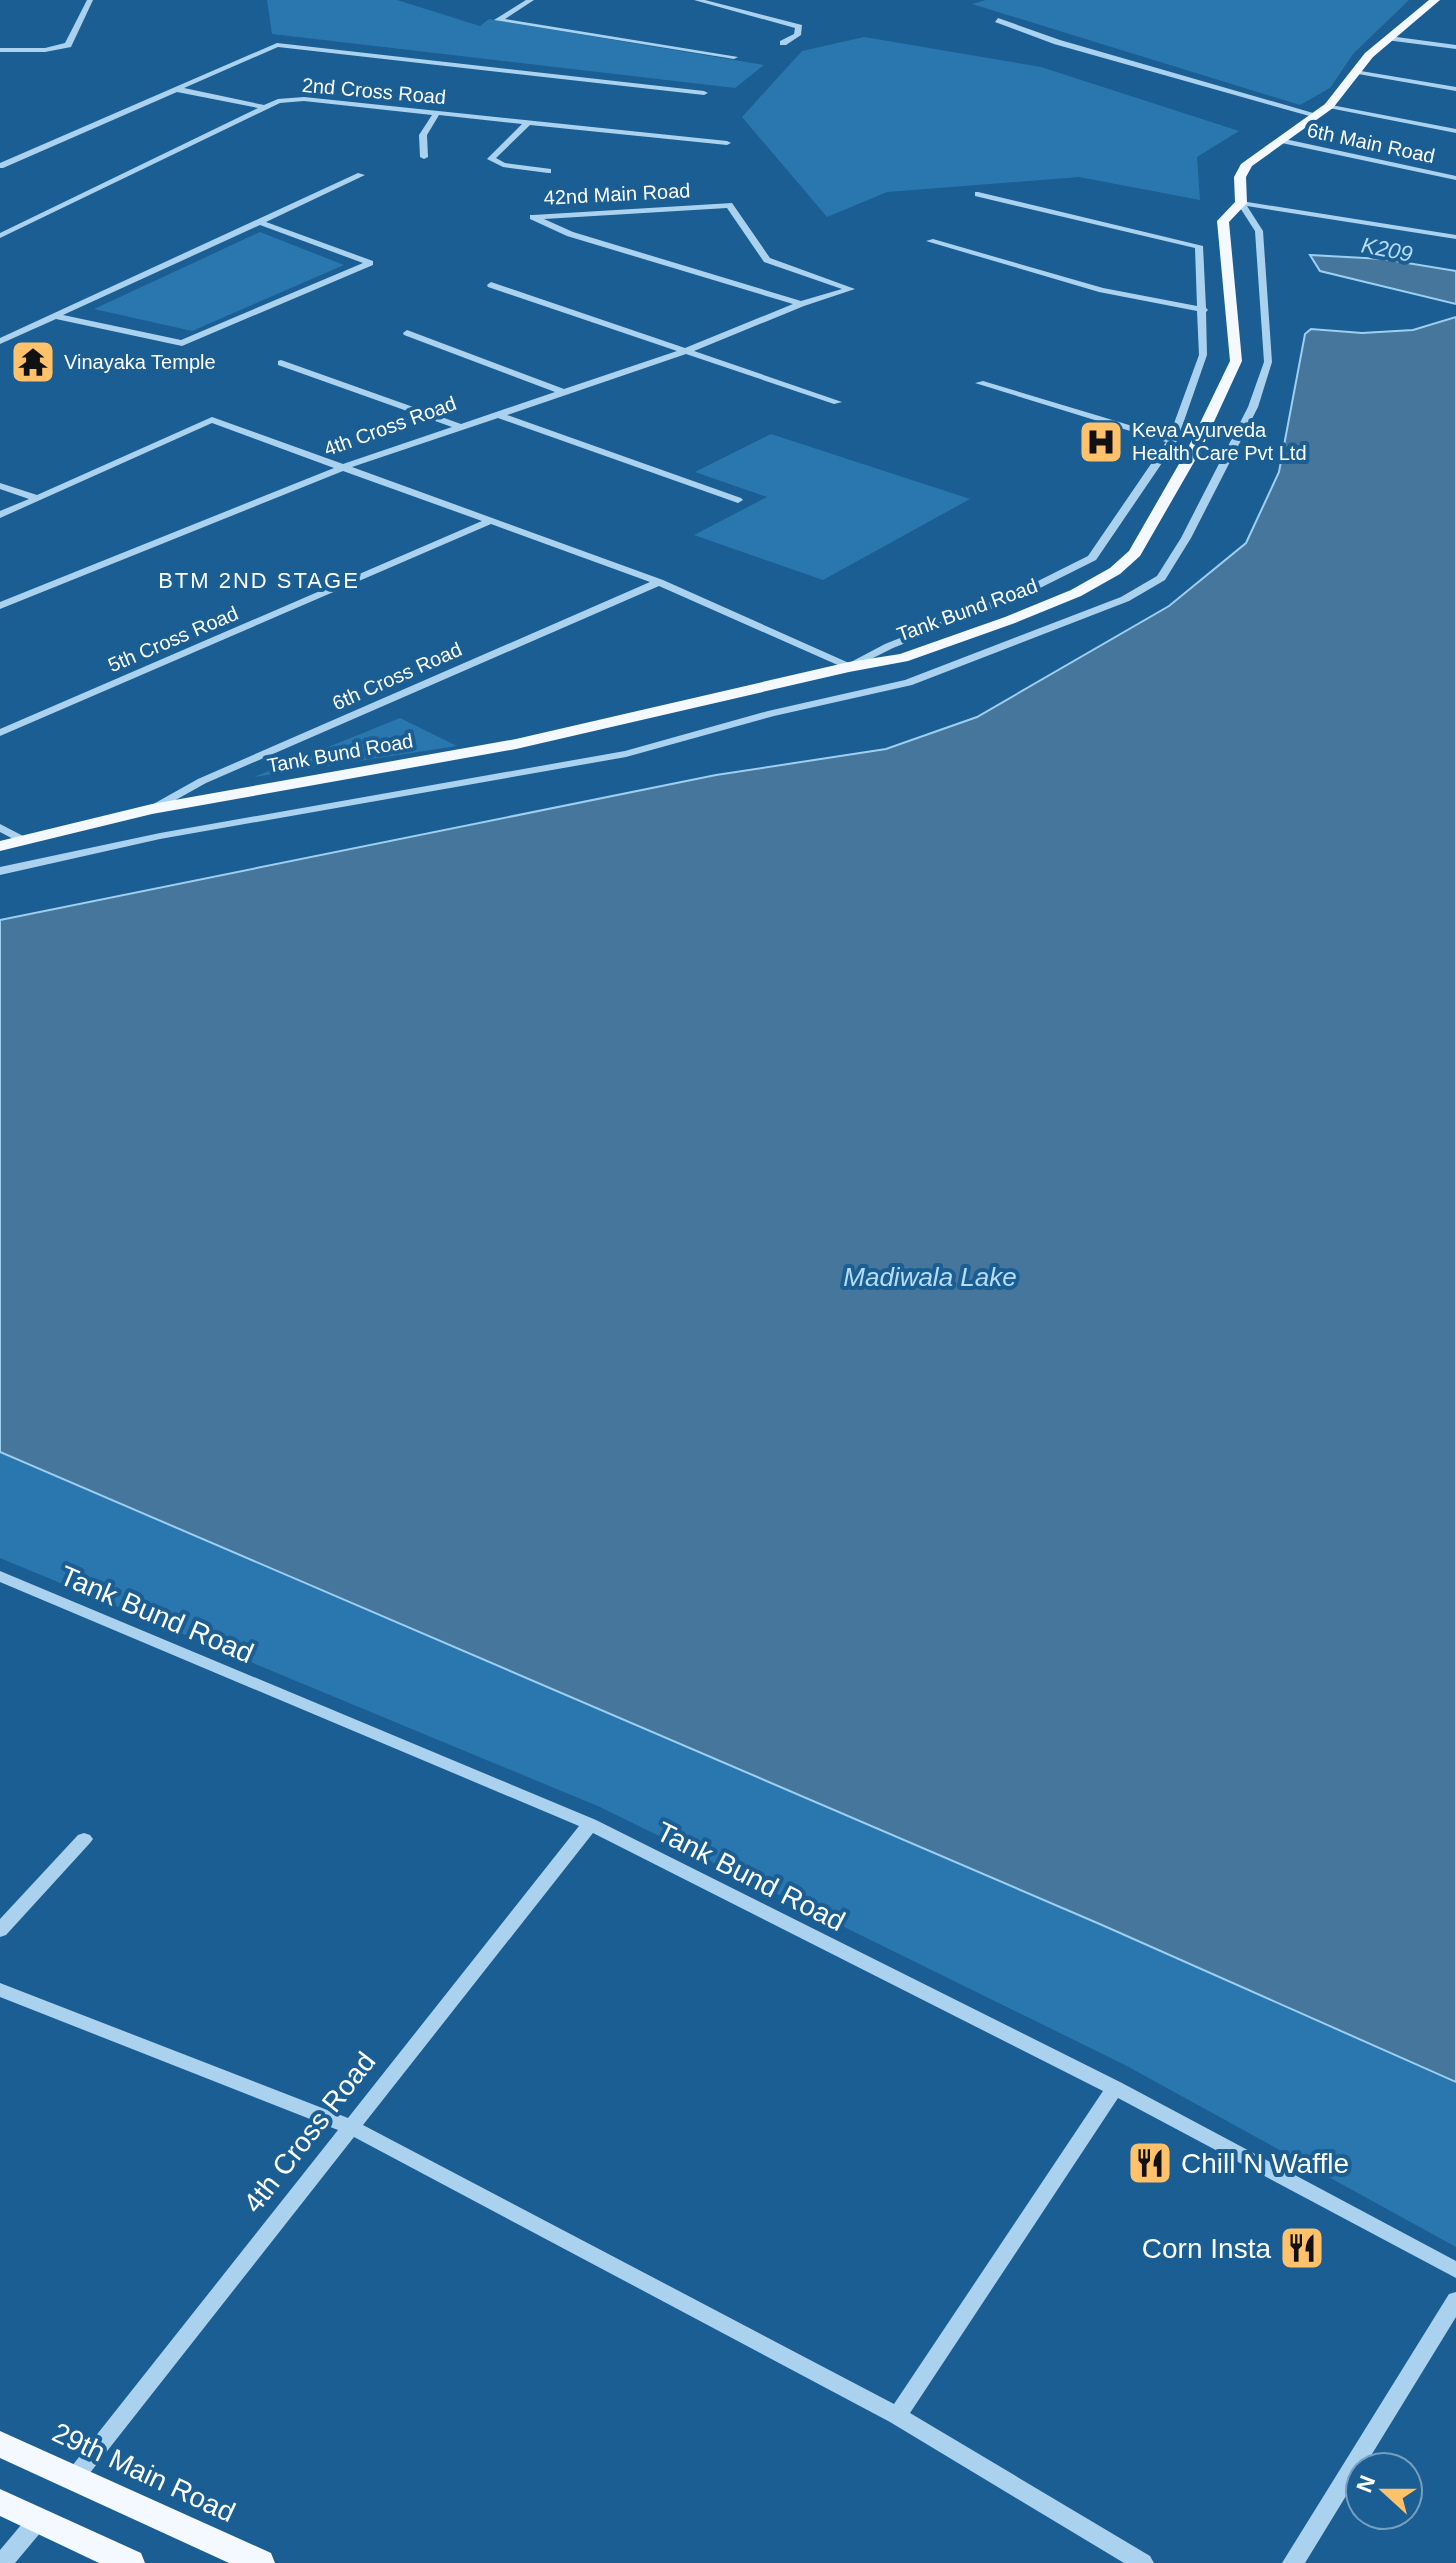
<svg xmlns="http://www.w3.org/2000/svg" width="1456" height="2563" font-family="Arial,sans-serif">
<rect width="100%" height="100%" fill="#1a5e93"/>
<!-- green -->
<g fill="#2a77af">
<path d="M 267,0 L 397,0 L 480,26 L 489,19 L 764,65 L 735,88 L 272,34 Z"/>
<path d="M 986,0 L 1409,0 L 1353,54 L 1330,88 L 1300,105 L 972,4 Z"/>
<path d="M 864,37 L 1041,67 L 1239,131 L 1197,157 L 1200,200 L 1079,177 L 887,192 L 827,217 L 742,117 L 802,51 Z"/>
<path d="M 260,232 L 344,265 L 192,331 L 94,309 Z"/>
<path d="M 771,434 L 970,499 L 823,580 L 694,535 L 767,497 L 695,472 Z"/>
<path d="M 400,718 L 457,746 L 254,777 Z"/>
<path d="M 0,1452 L 1102,1925 L 1456,2082 L 1456,2247 L 1125,2065 L 600,1807 L 0,1558 Z"/>
</g>
<!-- water -->
<g fill="#46769b" stroke="#9dcff1" stroke-width="2">
<path d="M 1310,255 L 1383,259 L 1456,271 L 1456,304 L 1320,271 Z"/>
<path d="M 1456,317 L 1456,2082 L 1102,1925 L 0,1452 L 0,920 L 716,775 L 886,749 L 977,717 L 1169,606 L 1246,543 L 1279,472 L 1305,334 L 1311,329 L 1362,333 L 1413,330 Z"/>
</g>
<g fill="none" stroke-linecap="round" stroke-linejoin="round">
<!-- minor -->
<g fill="#aad2ef" fill-rule="evenodd">
<path d="M 87,0 L 93,0 L 71,47 L 45,52 L 0,52 L 0,48 L 45,48 L 65,43 Z"/>
<path d="M 526,0 L 534,0 L 505,19 L 738,57 L 734,59 L 494,20 Z"/>
<path d="M 694,0 L 705,0 L 802,25 L 801,35 L 786,45 L 780,45 L 780,41 L 794,34 L 795,28 Z"/>
<path d="M 998,18 L 1060,40 L 1320,115 L 1313,117 L 1054,44 L 995,22 Z"/>
<path d="M 1389,36 L 1456,45 L 1456,49 L 1386,40 Z"/>
<path d="M 277,43 L 704,91 L 708,93 L 704,95 L 278,47 L 184,88 L 264,105 L 278,99 L 304,97 L 727,141 L 731,143 L 727,145 L 530,125 L 496,158 L 505,163 L 551,169 L 551,173 L 548,173 L 503,167 L 487,159 L 522,124 L 439,115 L 427,135 L 428,157 L 424,159 L 420,157 L 419,135 L 432,115 L 304,101 L 280,103 L 0,238 L 0,233 L 258,108 L 177,92 L 3,168 L 0,168 L 0,163 Z"/>
<path d="M 1355,70 L 1456,87 L 1456,91 L 1358,74 L 1355,74 Z"/>
<path d="M 1326,104 L 1456,129 L 1456,133 L 1329,108 L 1326,108 Z"/>
<path d="M 1280,138 L 1456,176 L 1456,180 L 1277,142 L 1276,140 Z"/>
<path d="M 358,173 L 365,175 L 266,222 L 373,261 L 373,265 L 182,346 L 56,319 L 0,344 L 0,338 ZM 260,225 L 363,263 L 181,340 L 63,315 Z"/>
<path d="M 978,192 L 1203,246 L 1206,308 L 1208,310 L 1206,312 L 1207,355 L 1177,441 L 1096,560 L 1026,595 L 893,648 L 849,670 L 659,586 L 206,783 L 156,811 L 148,811 L 148,807 L 198,779 L 650,582 L 491,524 L 0,736 L 0,729 L 482,521 L 343,471 L 0,609 L 0,602 L 334,468 L 212,423 L 0,518 L 0,511 L 29,499 L 0,489 L 0,483 L 37,495 L 212,417 L 343,464 L 452,427 L 278,365 L 278,361 L 281,360 L 461,424 L 555,392 L 404,335 L 403,333 L 407,330 L 564,389 L 677,351 L 488,287 L 487,285 L 491,282 L 685,348 L 793,304 L 567,236 L 530,219 L 530,215 L 533,215 L 732,203 L 770,258 L 855,289 L 804,306 L 694,351 L 842,402 L 834,404 L 686,354 L 507,415 L 741,498 L 743,500 L 738,503 L 498,418 L 352,467 L 663,580 L 849,663 L 885,644 L 1018,591 L 1088,556 L 1166,442 L 975,383 L 983,381 L 1169,437 L 1199,355 L 1197,311 L 1099,292 L 926,241 L 933,239 L 1103,288 L 1197,306 L 1195,248 L 975,196 L 975,192 ZM 727,208 L 764,262 L 842,289 L 801,301 L 573,232 L 544,219 Z"/>
<path d="M 1241,201 L 1456,235 L 1456,239 L 1247,206 L 1263,231 L 1272,362 L 1258,407 L 1191,538 L 1165,580 L 1129,601 L 912,685 L 774,716 L 626,757 L 160,839 L 0,875 L 0,867 L 160,833 L 625,751 L 768,711 L 905,680 L 1121,597 L 1157,576 L 1181,538 L 1248,407 L 1264,362 L 1255,231 L 1237,203 Z"/>
<path d="M 0,824 L 27,838 L 29,840 L 27,842 L 19,842 L 0,832 Z"/>
<path d="M 0,1571 L 596,1820 L 1122,2083 L 1456,2261 L 1456,2278 L 1118,2098 L 910,2413 L 1150,2556 L 1154,2563 L 1124,2563 L 890,2422 L 354,2137 L 82,2483 L 75,2486 L 68,2483 L 65,2477 L 68,2471 L 338,2130 L 0,1997 L 0,1983 L 348,2118 L 579,1826 L 0,1582 ZM 593,1833 L 1103,2091 L 894,2404 L 363,2125 Z"/>
<path d="M 84,1833 L 90,1835 L 93,1839 L 90,1843 L 6,1935 L 0,1937 L 0,1919 L 78,1835 Z"/>
<path d="M 1456,2292 L 1456,2317 L 1364,2467 L 1360,2467 L 1360,2473 L 1305,2563 L 1282,2563 L 1449,2294 Z"/>
<path d="M 39,2510 L 46,2512 L 49,2519 L 46,2526 L 15,2563 L 0,2563 L 0,2550 L 32,2512 Z"/>
</g>
<!-- major -->
<g fill="#f3f9ff" fill-rule="evenodd">
<path d="M 1429,0 L 1440,0 L 1373,57 L 1333,108 L 1252,166 L 1246,177 L 1247,203 L 1229,222 L 1242,361 L 1201,450 L 1140,556 L 1120,574 L 1081,596 L 1015,623 L 908,661 L 849,672 L 516,749 L 152,814 L 0,851 L 0,841 L 152,804 L 516,739 L 849,662 L 900,654 L 1005,617 L 1071,590 L 1110,568 L 1129,551 L 1187,450 L 1230,361 L 1217,221 L 1235,202 L 1234,177 L 1241,164 L 1325,104 L 1365,53 Z"/>
<path d="M 0,2431 L 271,2553 L 275,2563 L 229,2563 L 0,2458 Z"/>
<path d="M 0,2489 L 141,2553 L 145,2563 L 99,2563 L 0,2516 Z"/>
</g>
</g>
<!-- icons -->
<defs>
<g id="temple-square" transform="scale(2.3)"><rect x="-9" y="-9" width="18" height="18" rx="4" fill="#ffc169" stroke="#1a5e93"/><path d="M0-6L5-2H3V0L6.5 2.5H4V6H1.5V3h-3V6H-4V2.5H-6.5L-3 0V-2H-5Z" fill="#111"/></g>
<g id="hospital-square" transform="scale(2.3)"><rect x="-9" y="-9" width="18" height="18" rx="4" fill="#ffc169" stroke="#1a5e93"/><path d="M-5-5h3v3.5h4V-5h3V5h-3V1.5h-4V5h-3Z" fill="#111"/></g>
<g id="restaurant-square" transform="scale(2.3)"><rect x="-9" y="-9" width="18" height="18" rx="4" fill="#ffc169" stroke="#1a5e93"/><path d="M-5-6h1v4h1v-4h1v4h1v-4h1v5L-1.5 .5V6h-2V.5L-5-1ZM5-6V6H3V1.5H1.5Q1.5-4 5-6Z" fill="#111"/></g>
</defs>
<g fill-rule="evenodd">
<use href="#temple-square" x="33" y="362"/>
<use href="#hospital-square" x="1101" y="442"/>
<use href="#restaurant-square" x="1150" y="2163"/>
<use href="#restaurant-square" x="1302" y="2248"/>
</g>
<g text-anchor="middle" stroke-width="8" stroke-linejoin="round" paint-order="stroke">
<!-- far-street labels -->
<g font-size="20" fill="#fff" stroke="#1a5e93">
<text transform="translate(374 91) rotate(5)" y="7">2nd Cross Road</text>
<text transform="translate(1371 143) rotate(12)" y="7">6th Main Road</text>
<text transform="translate(617 194) rotate(-3)" y="7">42nd Main Road</text>
<text transform="translate(390 426) rotate(-20)" y="7">4th Cross Road</text>
<text transform="translate(967 610) rotate(-20)" y="7">Tank Bund Road</text>
<text transform="translate(173 639) rotate(-23)" y="7">5th Cross Road</text>
<text transform="translate(397 676) rotate(-24)" y="7">6th Cross Road</text>
<text transform="translate(340 753) rotate(-10)" y="7">Tank Bund Road</text>
</g>
<!-- far-poi labels -->
<g font-size="20" fill="#fff" stroke="#1a5e93" text-anchor="start">
<text x="64" y="369">Vinayaka Temple</text>
<text x="1132" y="437">Keva Ayurveda<tspan x="1132" dy="23">Health Care Pvt Ltd</tspan></text>
</g>
<!-- far-water labels -->
<g font-size="22" font-style="italic" fill="#b7dcf6" stroke="#1a5e93">
<text transform="translate(1387 249) rotate(11)" y="8">K209</text>
</g>
<!-- far-neighbourhood labels -->
<g font-size="22" letter-spacing="2" fill="#fff" stroke="#1a5e93">
<text x="259" y="588">BTM 2ND STAGE</text>
</g>
<!-- water labels -->
<g font-size="26" font-style="italic" fill="#b7dcf6" stroke="#1a5e93">
<text x="930" y="1286">Madiwala Lake</text>
</g>
<!-- near-street labels -->
<g font-size="28" fill="#fff" stroke="#1a5e93">
<text transform="translate(157 1614) rotate(23)" y="10">Tank Bund Road</text>
<text transform="translate(751 1876) rotate(27)" y="10">Tank Bund Road</text>
<text transform="translate(309 2132) rotate(-52)" y="10">4th Cross Road</text>
<text transform="translate(144 2472) rotate(25)" y="10">29th Main Road</text>
</g>
<!-- near-poi labels -->
<g font-size="28" fill="#fff" stroke="#1a5e93" text-anchor="start">
<text x="1181" y="2173">Chill N Waffle</text>
<text x="1271" y="2258" text-anchor="end">Corn Insta</text>
</g>
</g>
<!-- north arrow -->
<g transform="translate(1384 2491) rotate(291)"><circle r="38" fill="#1a5e93" stroke="#769ebe" stroke-width="2"/>
<path d="M0-6L14 30L0 20L-14 30Z" fill="#ffc169"/>
<text y="-12" font-size="22" font-weight="bold" text-anchor="middle" fill="#ffffff">N</text>
</g>
</svg>
